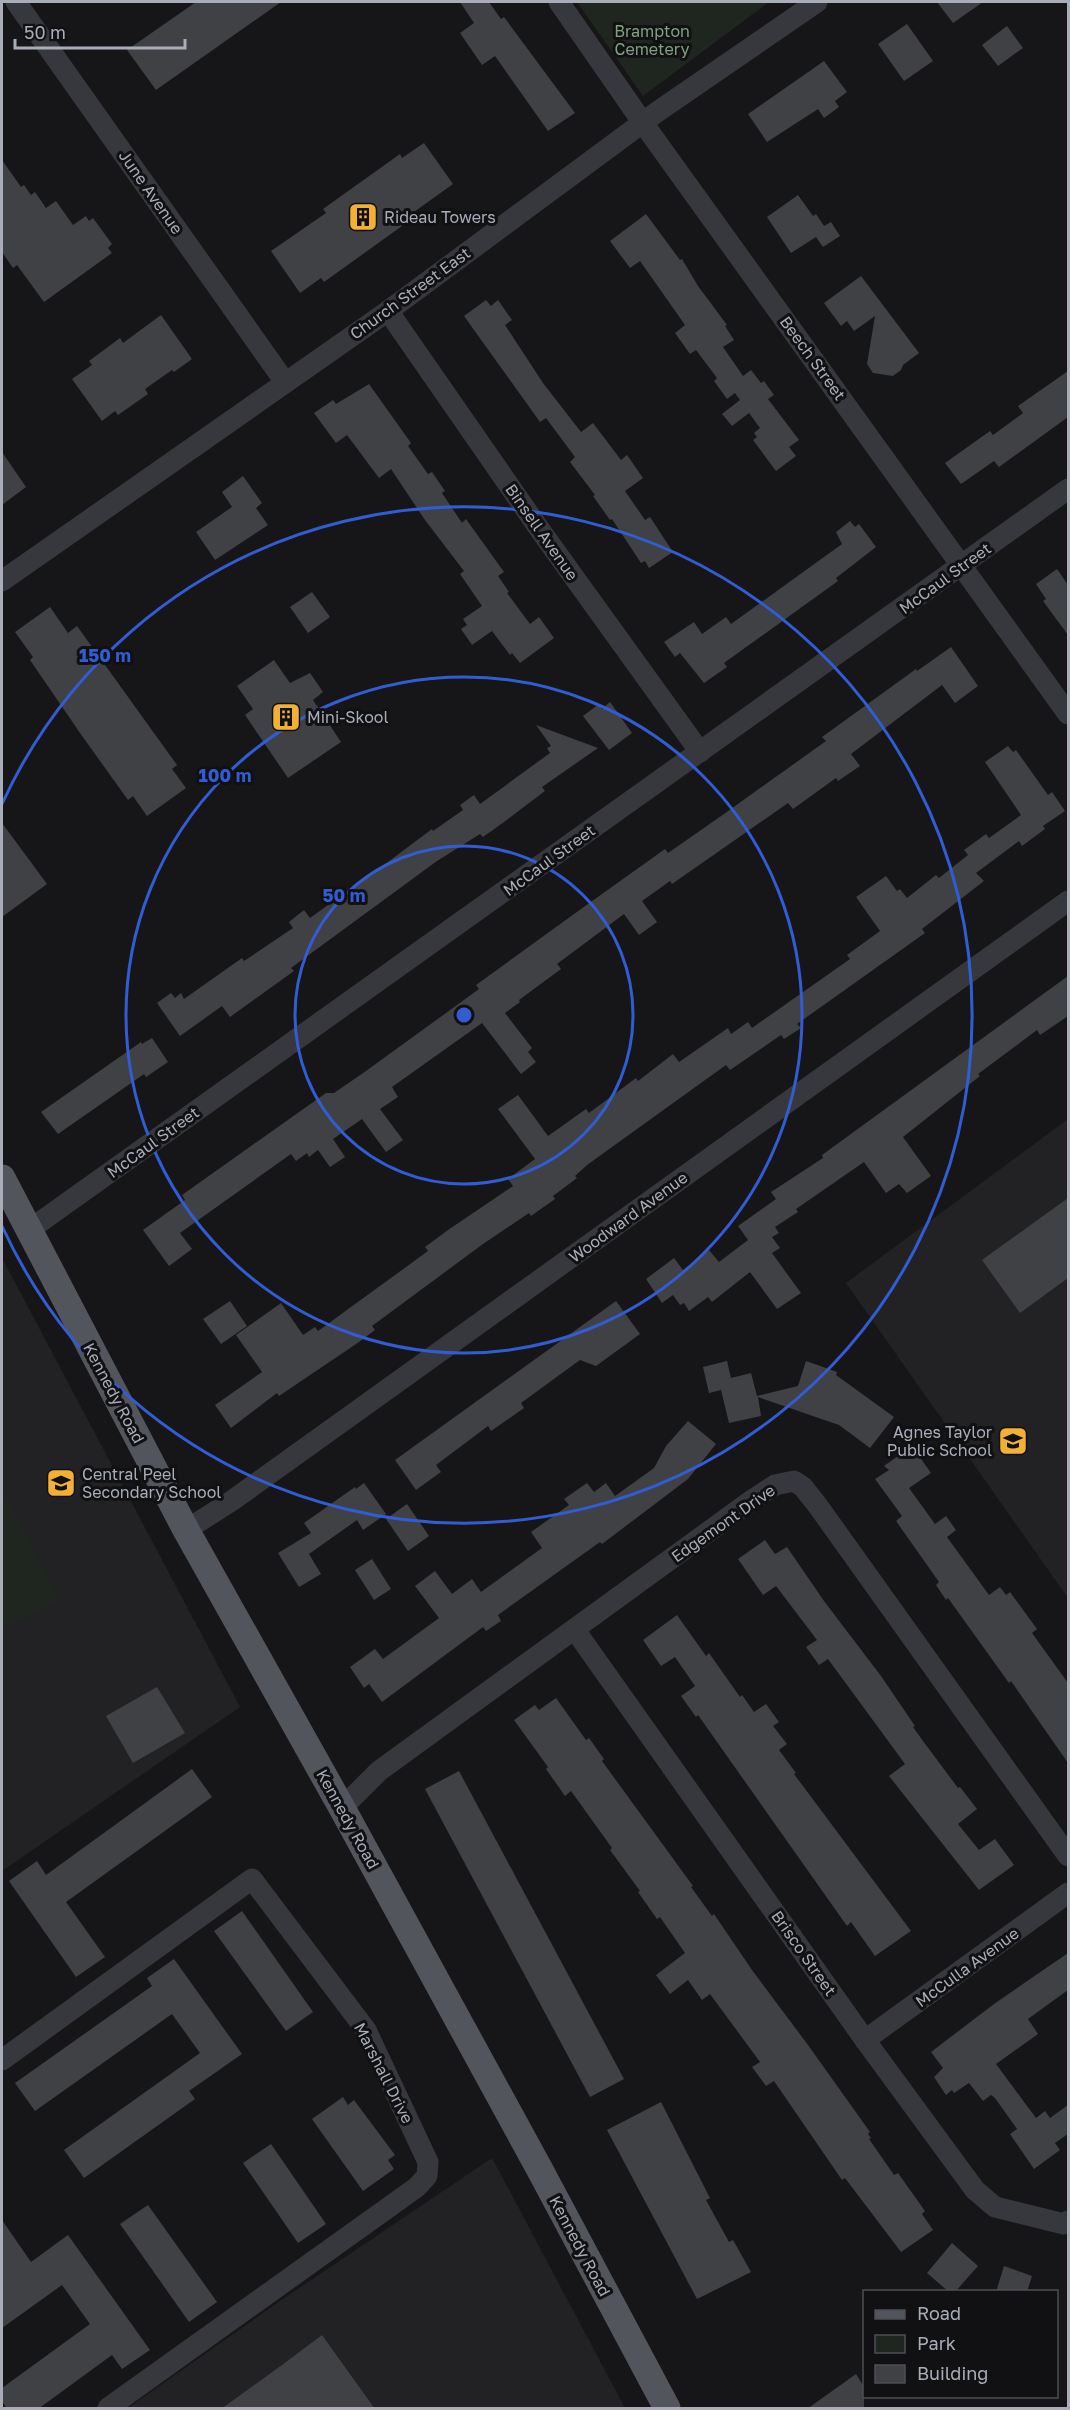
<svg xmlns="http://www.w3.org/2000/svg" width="1070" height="2410" font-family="'Golos Text',sans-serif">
<rect width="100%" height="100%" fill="#161618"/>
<!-- built -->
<g fill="#222225">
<path d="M 1068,1119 L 1068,1598 L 846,1283 Z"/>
<path d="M 2,1258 L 240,1707 L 2,1871 Z"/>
<path d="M 492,2158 L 625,2408 L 128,2408 L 280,2301 Z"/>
</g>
<!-- green -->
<g fill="#1e261f">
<path d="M 577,2 L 769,2 L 643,96 Z"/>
<path d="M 2,1489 L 60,1599 L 2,1630 Z"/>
</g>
<!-- building -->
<g fill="#404145">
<path d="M 196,2 L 281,2 L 156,90 L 127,50 Z"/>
<path d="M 460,2 L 489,2 L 501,19 L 504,17 L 575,113 L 548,131 L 495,56 L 482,65 L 460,33 L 474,23 Z"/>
<path d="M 937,2 L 983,2 L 953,23 Z"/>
<path d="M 907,24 L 933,61 L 904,81 L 878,44 Z"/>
<path d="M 1007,26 L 1023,48 L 998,66 L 982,45 Z"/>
<path d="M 824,61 L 847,92 L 835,101 L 839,107 L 824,118 L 818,109 L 767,142 L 748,114 Z"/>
<path d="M 424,143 L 453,184 L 400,222 L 402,226 L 324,282 L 321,278 L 300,293 L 271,251 L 326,213 L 323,209 L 400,154 L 402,158 Z"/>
<path d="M 2,160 L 21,187 L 24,185 L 31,195 L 35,192 L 46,208 L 56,201 L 73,225 L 86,216 L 89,221 L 93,218 L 112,244 L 108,248 L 112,253 L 44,302 L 17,265 L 13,268 L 2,252 Z"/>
<path d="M 798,195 L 813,216 L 816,214 L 824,226 L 831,222 L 840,236 L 823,247 L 816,237 L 791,253 L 767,217 Z"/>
<path d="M 646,214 L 680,260 L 682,259 L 698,286 L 727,325 L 725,326 L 734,340 L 723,347 L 743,376 L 751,370 L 761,383 L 764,381 L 774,395 L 768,399 L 799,440 L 789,447 L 796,456 L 776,471 L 753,440 L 757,437 L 754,433 L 760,428 L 749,413 L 732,426 L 722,414 L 740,400 L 735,393 L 727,399 L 714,381 L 717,378 L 696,350 L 690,354 L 675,333 L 685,325 L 640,261 L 630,268 L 610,241 Z"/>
<path d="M 861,276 L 919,353 L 903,365 L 901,370 L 893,376 L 873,373 L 867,364 L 875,316 L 854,331 L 847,321 L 841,326 L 824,303 Z"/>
<path d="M 486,300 L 491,306 L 498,300 L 512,320 L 505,325 L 543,383 L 581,432 L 593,423 L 621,460 L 627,455 L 643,478 L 625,491 L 645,520 L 650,517 L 673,552 L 649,568 L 645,561 L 641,563 L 612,519 L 610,520 L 593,496 L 595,495 L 570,462 L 575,457 L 546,418 L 540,422 L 464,316 Z"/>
<path d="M 161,315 L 192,359 L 174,372 L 172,370 L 145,389 L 148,394 L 118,415 L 115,411 L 102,421 L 72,379 L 92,365 L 89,361 L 120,338 L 123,343 Z"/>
<path d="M 1068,371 L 1068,417 L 999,467 L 994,461 L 961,484 L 945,463 L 990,431 L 993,435 L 1023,413 L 1018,406 Z"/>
<path d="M 369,384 L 411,443 L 408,446 L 428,474 L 432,472 L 445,491 L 442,493 L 462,523 L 466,519 L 504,572 L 498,576 L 509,592 L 507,593 L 530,624 L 539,617 L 554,638 L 520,663 L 512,653 L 510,655 L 492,631 L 472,645 L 461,629 L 467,625 L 463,619 L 482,606 L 460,574 L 464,571 L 425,520 L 391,469 L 379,478 L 347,435 L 336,443 L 314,413 L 333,400 L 336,404 Z"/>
<path d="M 2,452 L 26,487 L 2,505 Z"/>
<path d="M 243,476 L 262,503 L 256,508 L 268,525 L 215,560 L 196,532 L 232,507 L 222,492 Z"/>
<path d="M 850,521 L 855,527 L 859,524 L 876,547 L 836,578 L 838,581 L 724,663 L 727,667 L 704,683 L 680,653 L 675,657 L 664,642 L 694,622 L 702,634 L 726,617 L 731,624 L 842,544 L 836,532 Z"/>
<path d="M 1057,569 L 1068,585 L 1068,635 L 1043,601 L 1046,599 L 1036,584 Z"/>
<path d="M 312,592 L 330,617 L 308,633 L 290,607 Z"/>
<path d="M 50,607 L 68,633 L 77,626 L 177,765 L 172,769 L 186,788 L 147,816 L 133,796 L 128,800 L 80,733 L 30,660 L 33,657 L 15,632 Z"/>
<path d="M 951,647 L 978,686 L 955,703 L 942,685 L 851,754 L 860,766 L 838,781 L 836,778 L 793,809 L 788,803 L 672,884 L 670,881 L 642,901 L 657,922 L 639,935 L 624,914 L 557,964 L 561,969 L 519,1000 L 520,1002 L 505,1013 L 532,1048 L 528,1052 L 536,1062 L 521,1074 L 482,1023 L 392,1087 L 398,1097 L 380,1109 L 403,1140 L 386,1152 L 362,1119 L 333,1139 L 345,1157 L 330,1167 L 318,1150 L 309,1157 L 307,1153 L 296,1161 L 291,1154 L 180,1233 L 192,1249 L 169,1266 L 143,1230 L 185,1200 L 182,1195 L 326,1093 L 334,1093 L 366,1071 L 479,989 L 476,985 L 581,909 L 665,849 L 668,853 L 724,814 L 826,741 L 822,737 L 916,669 L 917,671 Z"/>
<path d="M 274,660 L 290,683 L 310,673 L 323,692 L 313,700 L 341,742 L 288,778 L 245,715 L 253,709 L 237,686 Z"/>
<path d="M 610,702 L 632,733 L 609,750 L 583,716 L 599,704 L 602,709 Z"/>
<path d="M 536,725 L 598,748 L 542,787 L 545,791 L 504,822 L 483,837 L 480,834 L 437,861 L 291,968 L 294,971 L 230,1017 L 222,1006 L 180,1036 L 157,1003 L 171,993 L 175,998 L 181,993 L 184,999 L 242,958 L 244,961 L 293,928 L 289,922 L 304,910 L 310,918 L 392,859 L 432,829 L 433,831 L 463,810 L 460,805 L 474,795 L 480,804 L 550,753 L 547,748 L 551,746 Z"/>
<path d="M 1008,746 L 1013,752 L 1016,750 L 1048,795 L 1052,792 L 1065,811 L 1043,826 L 1045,829 L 1022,846 L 1019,841 L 976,873 L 984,881 L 922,929 L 925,933 L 797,1024 L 801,1028 L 784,1039 L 781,1035 L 730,1070 L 726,1065 L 587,1165 L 575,1176 L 577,1178 L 553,1196 L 555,1199 L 531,1216 L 529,1213 L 483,1244 L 372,1326 L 375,1330 L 359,1342 L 279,1396 L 277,1393 L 231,1428 L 215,1405 L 262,1372 L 236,1335 L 281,1303 L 303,1335 L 315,1327 L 318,1331 L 428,1251 L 425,1247 L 448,1230 L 513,1186 L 508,1179 L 535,1159 L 498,1109 L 518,1095 L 548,1136 L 586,1109 L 589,1113 L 636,1078 L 638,1081 L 673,1054 L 679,1062 L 728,1028 L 731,1034 L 748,1022 L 752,1028 L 850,959 L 847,955 L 880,931 L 856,897 L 886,876 L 897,891 L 900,889 L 907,898 L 936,875 L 939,878 L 968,855 L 964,850 L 986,834 L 989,838 L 1021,815 L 985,762 Z"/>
<path d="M 2,823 L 47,884 L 2,917 Z"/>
<path d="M 1068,976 L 1068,1016 L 1040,1035 L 1037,1030 L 978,1074 L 980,1076 L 903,1137 L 931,1176 L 907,1193 L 899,1184 L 886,1193 L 864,1162 L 796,1209 L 798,1212 L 775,1227 L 779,1233 L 772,1237 L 780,1248 L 772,1253 L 801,1293 L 777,1309 L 750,1272 L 712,1302 L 708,1297 L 689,1311 L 684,1303 L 680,1305 L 673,1295 L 662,1303 L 646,1279 L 674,1258 L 683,1270 L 709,1250 L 719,1262 L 748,1240 L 738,1226 L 776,1199 L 771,1192 L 823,1158 L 822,1155 Z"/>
<path d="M 152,1038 L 168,1062 L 146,1077 L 144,1074 L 58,1134 L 41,1112 L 141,1042 L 142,1044 Z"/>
<path d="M 1068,1198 L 1068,1278 L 1020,1313 L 982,1260 Z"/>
<path d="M 230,1301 L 247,1326 L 221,1344 L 203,1319 Z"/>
<path d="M 616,1301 L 640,1334 L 596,1366 L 580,1360 L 521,1403 L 524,1408 L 491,1431 L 488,1426 L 436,1465 L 441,1472 L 416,1490 L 395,1460 Z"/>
<path d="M 727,1361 L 731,1378 L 751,1373 L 757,1396 L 798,1386 L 806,1361 L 837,1372 L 836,1375 L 894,1417 L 870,1448 L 839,1425 L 758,1397 L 761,1416 L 729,1423 L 721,1390 L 709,1393 L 703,1367 Z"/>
<path d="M 688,1421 L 716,1444 L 688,1479 L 602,1544 L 600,1542 L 498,1615 L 501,1621 L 486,1631 L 483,1627 L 382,1702 L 369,1684 L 364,1688 L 350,1667 L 375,1649 L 383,1659 L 439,1618 L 415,1586 L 435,1571 L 452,1594 L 472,1579 L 481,1592 L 542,1548 L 531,1532 L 569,1505 L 564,1499 L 587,1483 L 594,1492 L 606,1483 L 615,1496 L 654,1468 L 666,1446 Z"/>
<path d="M 912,1446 L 931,1473 L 909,1488 L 935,1524 L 946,1516 L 956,1530 L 947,1537 L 989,1595 L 1000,1587 L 1006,1595 L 1010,1592 L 1037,1629 L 1032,1633 L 1068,1683 L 1068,1763 L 1011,1681 L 1009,1683 L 948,1598 L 946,1600 L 936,1585 L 939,1582 L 896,1521 L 902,1516 L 875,1479 L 889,1470 L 884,1466 Z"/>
<path d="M 364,1483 L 386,1514 L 363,1530 L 357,1520 L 309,1554 L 321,1574 L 299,1587 L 278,1553 L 311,1533 L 304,1523 L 355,1487 L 356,1489 Z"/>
<path d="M 407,1504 L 429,1536 L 408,1551 L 386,1519 Z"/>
<path d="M 765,1540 L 775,1554 L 787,1547 L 824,1601 L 881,1676 L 915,1726 L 913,1727 L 923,1741 L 958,1788 L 960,1787 L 977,1809 L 958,1824 L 979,1850 L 995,1839 L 1014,1865 L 979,1890 L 889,1776 L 905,1764 L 828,1659 L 819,1665 L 806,1647 L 817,1640 L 776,1586 L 763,1595 L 738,1559 Z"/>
<path d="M 372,1559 L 391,1589 L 374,1600 L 355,1570 Z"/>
<path d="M 677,1615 L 706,1656 L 709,1653 L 740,1697 L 742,1695 L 754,1712 L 766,1704 L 779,1722 L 773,1726 L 787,1744 L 779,1750 L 796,1773 L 794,1774 L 911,1931 L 875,1956 L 851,1922 L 847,1926 L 698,1715 L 696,1717 L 681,1696 L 695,1686 L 675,1657 L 661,1666 L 643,1640 Z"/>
<path d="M 157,1687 L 185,1733 L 133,1763 L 106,1716 Z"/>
<path d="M 556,1698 L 586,1740 L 589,1738 L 604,1759 L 602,1761 L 693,1886 L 691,1887 L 712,1916 L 714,1914 L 752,1970 L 808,2045 L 870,2132 L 868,2134 L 871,2138 L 869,2139 L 894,2175 L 898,2173 L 925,2211 L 922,2214 L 933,2230 L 901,2252 L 845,2178 L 842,2180 L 774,2081 L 766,2086 L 752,2067 L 760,2062 L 710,1994 L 702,2000 L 688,1980 L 670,1994 L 656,1975 L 685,1953 L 660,1917 L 657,1919 L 638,1892 L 640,1891 L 610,1850 L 612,1848 L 571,1791 L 565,1796 L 546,1769 L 548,1767 L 514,1720 L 535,1705 L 539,1710 Z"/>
<path d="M 192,1769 L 212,1797 L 66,1902 L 105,1957 L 76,1977 L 9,1881 L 37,1861 L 46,1875 Z"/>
<path d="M 459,1771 L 624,2079 L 590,2097 L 425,1789 Z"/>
<path d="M 242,1911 L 313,2012 L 286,2031 L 214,1931 Z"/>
<path d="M 1068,1953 L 1068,1990 L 1028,2019 L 1038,2034 L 996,2064 L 1036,2118 L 1045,2111 L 1050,2118 L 1068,2105 L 1068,2134 L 1055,2143 L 1060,2150 L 1034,2169 L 1010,2134 L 1017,2129 L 995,2098 L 991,2095 L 983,2101 L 969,2083 L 954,2093 L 952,2090 L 946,2095 L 934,2077 L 943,2068 L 931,2052 L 994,2004 Z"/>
<path d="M 174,1959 L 242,2054 L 189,2091 L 195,2099 L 84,2178 L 64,2150 L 200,2053 L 172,2014 L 35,2111 L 15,2083 L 152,1986 L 147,1978 Z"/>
<path d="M 343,2097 L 348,2105 L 354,2100 L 395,2155 L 388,2160 L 394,2169 L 363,2191 L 312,2119 Z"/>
<path d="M 661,2102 L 710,2198 L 706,2200 L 729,2242 L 733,2240 L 751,2272 L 697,2299 L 607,2130 Z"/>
<path d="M 271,2144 L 326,2224 L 298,2243 L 243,2163 Z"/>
<path d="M 148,2205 L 217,2302 L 189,2322 L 120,2224 Z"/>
<path d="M 2,2220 L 31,2262 L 68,2235 L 150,2350 L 122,2369 L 112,2355 L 38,2409 L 7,2409 L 2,2401 L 2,2388 L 90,2324 L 62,2285 L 2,2328 Z"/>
<path d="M 952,2243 L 978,2266 L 955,2292 L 949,2292 L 927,2273 Z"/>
<path d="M 1004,2266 L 1032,2276 L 1027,2292 L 996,2292 Z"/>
<path d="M 322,2335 L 375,2409 L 221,2409 L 282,2365 Z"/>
<path d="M 856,2374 L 864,2387 L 864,2409 L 807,2409 Z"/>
</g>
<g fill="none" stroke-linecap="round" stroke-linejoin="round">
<!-- minor -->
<g stroke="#37383d" stroke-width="21">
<path d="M 16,2 L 285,382"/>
<path d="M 559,2 L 643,123 L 1068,714"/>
<path d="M 388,311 L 540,530 L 700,752"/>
<path d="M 2,581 L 388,311 L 657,112 L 817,2"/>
<path d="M 29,1230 L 1068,489"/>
<path d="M 186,1530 L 233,1500 L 1068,901"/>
<path d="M 575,1630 L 865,2040 L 975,2190 L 995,2207 L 1064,2224 L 1068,2221"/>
<path d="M 342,1808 L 379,1771 L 752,1500 L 775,1485 L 794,1481 L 803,1487 L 818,1506 L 1068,1856"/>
<path d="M 865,2040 L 1068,1893"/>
<path d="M 2,2060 L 252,1879 L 366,2030 L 428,2162 L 427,2176 L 417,2187 L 108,2408"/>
</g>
<!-- major -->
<path stroke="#53555c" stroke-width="27" d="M 2,1178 L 186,1530 L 342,1808 L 540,2170 L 667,2408"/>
</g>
<!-- distance rings -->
<g fill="none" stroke="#325cd3" stroke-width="3">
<circle cx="464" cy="1015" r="169"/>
<circle cx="464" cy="1015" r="338"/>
<path d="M2 804A508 508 0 1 1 2 1226"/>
</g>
<!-- icons -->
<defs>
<g id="building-square" transform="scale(1.5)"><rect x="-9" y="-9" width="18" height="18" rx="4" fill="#f2b134" stroke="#111113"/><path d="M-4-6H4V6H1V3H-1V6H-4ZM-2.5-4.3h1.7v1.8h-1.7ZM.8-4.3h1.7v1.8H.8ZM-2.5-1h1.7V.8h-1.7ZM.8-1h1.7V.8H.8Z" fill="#111"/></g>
<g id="school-square" transform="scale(1.5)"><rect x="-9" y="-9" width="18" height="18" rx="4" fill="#f2b134" stroke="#111113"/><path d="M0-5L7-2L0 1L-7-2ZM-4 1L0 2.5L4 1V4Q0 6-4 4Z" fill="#111"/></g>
</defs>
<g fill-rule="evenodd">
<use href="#building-square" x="363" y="217"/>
<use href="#building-square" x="286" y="717"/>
<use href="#school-square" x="1013" y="1441"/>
<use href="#school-square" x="61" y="1483"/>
</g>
<g text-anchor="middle" stroke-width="6" stroke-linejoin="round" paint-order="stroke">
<!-- park labels -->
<g font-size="16" fill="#7fa381" stroke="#111113">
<text x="652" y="37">Brampton<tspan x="652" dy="18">Cemetery</tspan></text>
</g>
<!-- street labels -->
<g font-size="16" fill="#a8adb8" stroke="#111113">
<text transform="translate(151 192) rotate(55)" y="6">June Avenue</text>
<text transform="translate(410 293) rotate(-36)" y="6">Church Street East</text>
<text transform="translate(813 358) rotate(54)" y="6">Beech Street</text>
<text transform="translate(542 532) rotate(55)" y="6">Binsell Avenue</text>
<text transform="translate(945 578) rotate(-36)" y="6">McCaul Street</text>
<text transform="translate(549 860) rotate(-36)" y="6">McCaul Street</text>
<text transform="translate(153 1142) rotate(-36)" y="6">McCaul Street</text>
<text transform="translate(628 1217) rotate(-36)" y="6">Woodward Avenue</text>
<text transform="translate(114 1393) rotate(62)" y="6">Kennedy Road</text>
<text transform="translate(723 1523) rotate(-35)" y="6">Edgemont Drive</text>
<text transform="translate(348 1819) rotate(61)" y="6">Kennedy Road</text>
<text transform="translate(804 1953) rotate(55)" y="6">Brisco Street</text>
<text transform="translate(967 1967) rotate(-36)" y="6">McCulla Avenue</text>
<text transform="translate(384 2073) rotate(63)" y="6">Marshall Drive</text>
<text transform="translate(580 2246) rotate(62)" y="6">Kennedy Road</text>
</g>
<!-- poi labels -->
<g font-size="16" fill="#a8adb8" stroke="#111113" text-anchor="start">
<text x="384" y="223">Rideau Towers</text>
<text x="307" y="723">Mini-Skool</text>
<text x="992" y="1438" text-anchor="end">Agnes Taylor<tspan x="992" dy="18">Public School</tspan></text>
<text x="82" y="1480">Central Peel<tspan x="82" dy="18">Secondary School</tspan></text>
</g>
</g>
<circle cx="464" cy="1015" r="9" fill="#325cd3" stroke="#111113" stroke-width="3"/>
<g font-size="18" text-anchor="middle" font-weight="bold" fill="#325cd3" stroke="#111113" stroke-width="6" stroke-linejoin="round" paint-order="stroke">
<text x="105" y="662">150 m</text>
<text x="225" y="782">100 m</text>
<text x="344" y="902">50 m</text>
</g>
<!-- border -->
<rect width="1070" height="2410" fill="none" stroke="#a8adb8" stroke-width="6"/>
<!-- legend -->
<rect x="863" y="2290" width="195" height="108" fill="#111113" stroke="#4d4f55" stroke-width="1.5"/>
<rect x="875" y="2310" width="30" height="9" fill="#53555c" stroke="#4d4f55" stroke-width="1.5"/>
<text x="917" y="2320" font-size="18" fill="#a8adb8">Road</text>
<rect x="875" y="2335" width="30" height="18" fill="#1e261f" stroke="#4d4f55" stroke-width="1.5"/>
<text x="917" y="2350" font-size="18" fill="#a8adb8">Park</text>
<rect x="875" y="2365" width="30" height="18" fill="#404145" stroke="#4d4f55" stroke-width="1.5"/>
<text x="917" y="2380" font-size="18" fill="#a8adb8">Building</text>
<!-- scale -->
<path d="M15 39v9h170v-9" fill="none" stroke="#a8adb8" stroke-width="3"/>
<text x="24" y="39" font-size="18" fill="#a8adb8" stroke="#111113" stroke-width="4.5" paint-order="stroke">50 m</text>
</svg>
